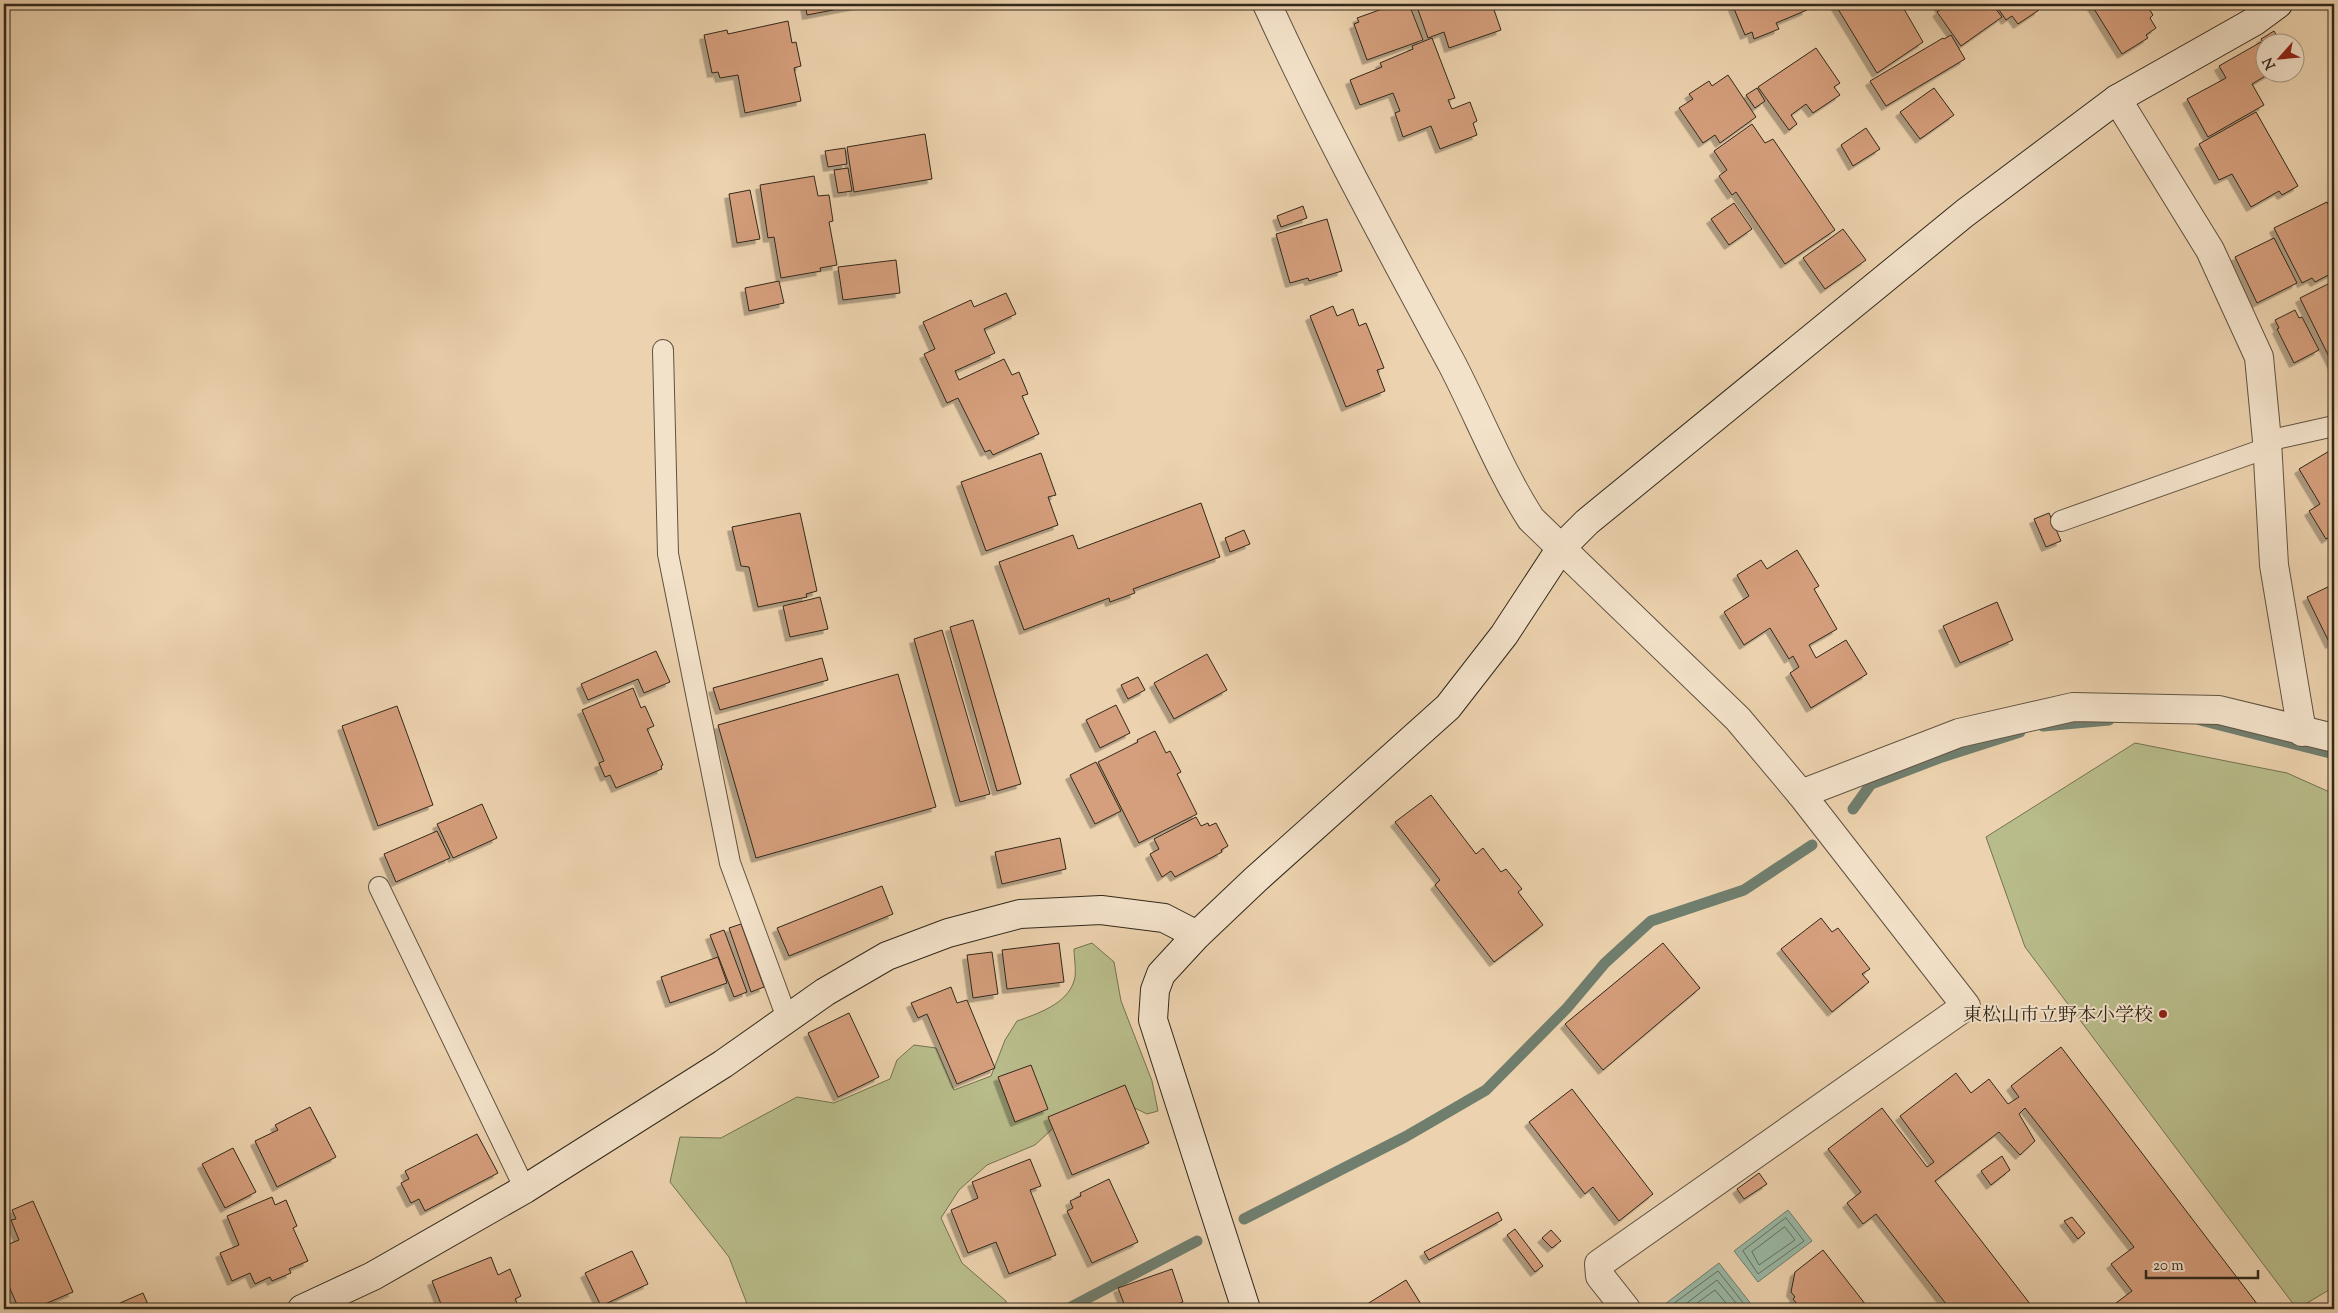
<svg xmlns="http://www.w3.org/2000/svg" width="2338" height="1313" font-family="'Sorts Mill Goudy','Noto Serif JP',serif">
<defs>
<filter id="shadow"><feDropShadow dx="-4.5" dy="4.5" stdDeviation="0" flood-color="#0004"/></filter>
</defs>
<rect width="100%" height="100%" fill="#ecd2ae"/>
<filter id="stains"><feTurbulence type="fractalNoise" baseFrequency=".004" numOctaves="4"/><feColorMatrix values="0 0 0 0 .2 0 0 0 0 .09 0 0 0 0 .02 0 0 0 .5 -.17"/></filter>
<radialGradient id="worn" r=".72"><stop offset=".6" stop-color="#630" stop-opacity="0"/><stop offset="1" stop-color="#630" stop-opacity=".3"/></radialGradient>
<!-- green -->
<g fill="#b8bc8a" stroke="#747252">
<path d="M 2135,743 L 2287,773 L 2334,794 L 2334,1287 L 2297,1309 L 2025,947 L 1986,837 Z"/>
<path d="M 1092,943 L 1114,962 L 1121,1001 L 1152,1081 L 1158,1111 L 1147,1114 L 1114,1098 L 1061,1121 L 1035,1145 L 987,1165 L 959,1190 L 941,1218 L 962,1263 L 1006,1301 L 1008,1309 L 749,1309 L 729,1257 L 670,1182 L 680,1137 L 721,1138 L 797,1097 L 834,1103 L 890,1079 L 897,1060 L 914,1045 L 936,1048 L 954,1090 L 991,1076 L 1005,1040 L 1017,1021 C 1037,1014 1067,1004 1074,981 C 1077,973 1074,958 1074,949 Z"/>
</g>
<!-- water -->
<g fill="#9ab8a5" stroke="#707e6e">
<path d="M 1788,1210 L 1812,1241 L 1758,1282 L 1734,1251 Z"/>
<path d="M 1719,1263 L 1755,1309 L 1669,1309 L 1665,1304 Z"/>
</g>
<g fill="none" stroke-linecap="round" stroke-linejoin="round">
<!-- shore -->
<g stroke="#667060" stroke-width="1">
<path d="M 1786,1218 L 1804,1241 L 1758,1274 L 1743,1251 Z"/>
<path d="M 1785,1227 L 1795,1240 L 1759,1265 L 1752,1252 Z"/>
<path d="M 1672,1309 L 1673,1304 L 1718,1271 L 1748,1309"/>
<path d="M 1679,1309 L 1717,1280 L 1741,1309"/>
<path d="M 1689,1309 L 1715,1290 L 1731,1309"/>
</g>
<!-- stream -->
<g stroke="#707e6e" stroke-width="11">
<path d="M 2200,720 L 2334,754"/>
<path d="M 2043,726 L 2109,720"/>
<path d="M 1853,809 L 1871,784 L 1939,758 L 2020,732"/>
<path d="M 1244,1219 L 1405,1137 L 1486,1090 L 1567,1008 L 1605,963 L 1651,921 L 1744,890 L 1812,845"/>
<path d="M 1067,1309 L 1197,1241"/>
</g>
</g>
<!-- building -->
<g fill="#d59e7b" stroke="#31281b" filter="url(#shadow)">
<path d="M 805,4 L 864,4 L 807,15 Z"/>
<path d="M 1396,4 L 1409,4 L 1423,40 L 1367,60 L 1354,24 L 1359,22 L 1357,18 Z"/>
<path d="M 1416,4 L 1492,4 L 1501,30 L 1449,48 L 1444,32 L 1428,38 Z"/>
<path d="M 1732,4 L 1804,4 L 1807,10 L 1776,23 L 1779,29 L 1754,39 L 1752,32 L 1745,35 Z"/>
<path d="M 1835,4 L 1907,4 L 1908,6 L 1904,9 L 1923,42 L 1877,73 Z"/>
<path d="M 1937,4 L 1992,4 L 2002,17 L 1961,46 L 1937,12 L 1941,9 Z"/>
<path d="M 1995,4 L 2034,4 L 2039,10 L 2018,24 L 2012,16 L 2006,20 Z"/>
<path d="M 2091,4 L 2146,4 L 2153,15 L 2150,18 L 2156,28 L 2146,35 L 2148,38 L 2122,54 Z"/>
<path d="M 788,21 L 792,43 L 796,42 L 801,66 L 794,68 L 801,101 L 745,113 L 738,75 L 720,78 L 718,72 L 712,73 L 704,35 L 727,30 L 728,34 Z"/>
<path d="M 2274,31 L 2280,42 L 2266,42 L 2266,47 L 2261,39 Z"/>
<path d="M 1951,35 L 1965,59 L 1886,106 L 1870,81 L 1943,38 L 1944,39 Z"/>
<path d="M 1432,38 L 1455,98 L 1448,100 L 1452,109 L 1470,102 L 1477,121 L 1473,123 L 1477,135 L 1440,149 L 1431,126 L 1403,137 L 1395,113 L 1400,111 L 1393,93 L 1360,105 L 1350,80 L 1382,67 L 1380,63 L 1413,49 L 1412,46 Z"/>
<path d="M 2261,42 L 2266,50 L 2266,72 L 2272,72 L 2252,84 L 2264,105 L 2208,137 L 2187,99 L 2226,78 L 2219,66 Z"/>
<path d="M 1816,48 L 1840,83 L 1834,87 L 1840,95 L 1813,113 L 1806,104 L 1791,115 L 1797,124 L 1789,130 L 1758,87 Z"/>
<path d="M 1728,75 L 1756,117 L 1720,143 L 1715,135 L 1703,143 L 1679,108 L 1693,99 L 1689,94 L 1709,81 L 1712,86 Z"/>
<path d="M 1757,88 L 1765,101 L 1755,108 L 1746,95 Z"/>
<path d="M 1934,88 L 1954,115 L 1920,139 L 1900,112 Z"/>
<path d="M 2256,112 L 2298,186 L 2282,195 L 2279,191 L 2251,207 L 2232,174 L 2219,180 L 2199,144 Z"/>
<path d="M 1752,124 L 1765,143 L 1773,139 L 1835,230 L 1785,264 L 1736,192 L 1732,195 L 1719,176 L 1727,170 L 1714,151 Z"/>
<path d="M 1866,128 L 1880,149 L 1853,166 L 1841,145 Z"/>
<path d="M 925,134 L 932,179 L 854,192 L 847,147 Z"/>
<path d="M 845,148 L 847,164 L 828,167 L 825,151 Z"/>
<path d="M 848,168 L 852,191 L 838,193 L 834,170 Z"/>
<path d="M 814,176 L 818,196 L 829,195 L 833,221 L 829,222 L 837,265 L 820,268 L 821,271 L 781,278 L 774,237 L 768,238 L 760,185 Z"/>
<path d="M 750,190 L 760,239 L 737,243 L 729,194 Z"/>
<path d="M 2327,202 L 2334,217 L 2334,272 L 2315,282 L 2312,278 L 2302,283 L 2274,228 Z"/>
<path d="M 1734,203 L 1752,229 L 1729,245 L 1711,219 Z"/>
<path d="M 1303,206 L 1307,218 L 1281,227 L 1277,216 Z"/>
<path d="M 1327,219 L 1342,271 L 1309,281 L 1308,278 L 1290,283 L 1276,234 Z"/>
<path d="M 1843,229 L 1866,260 L 1825,289 L 1803,258 Z"/>
<path d="M 2274,238 L 2297,283 L 2257,303 L 2235,257 Z"/>
<path d="M 896,260 L 900,293 L 843,300 L 838,267 Z"/>
<path d="M 779,281 L 784,303 L 749,311 L 745,288 Z"/>
<path d="M 2334,281 L 2334,367 L 2300,298 Z"/>
<path d="M 1006,293 L 1016,314 L 984,329 L 995,353 L 955,371 L 959,380 L 1004,359 L 1012,375 L 1019,372 L 1028,394 L 1022,396 L 1039,434 L 993,455 L 990,450 L 985,452 L 958,398 L 947,403 L 924,354 L 935,349 L 923,322 L 971,300 L 974,307 Z"/>
<path d="M 1333,306 L 1337,316 L 1353,309 L 1359,326 L 1366,323 L 1384,368 L 1377,370 L 1385,391 L 1346,407 L 1310,316 Z"/>
<path d="M 2295,310 L 2299,318 L 2302,317 L 2319,350 L 2294,363 L 2277,329 L 2279,328 L 2275,320 Z"/>
<path d="M 2331,450 L 2334,455 L 2334,534 L 2326,539 L 2309,511 L 2320,504 L 2299,469 Z"/>
<path d="M 1041,453 L 1056,495 L 1048,497 L 1058,525 L 986,551 L 961,482 Z"/>
<path d="M 1201,503 L 1220,557 L 1133,589 L 1135,593 L 1110,602 L 1109,598 L 1024,630 L 999,562 L 1073,535 L 1078,549 Z"/>
<path d="M 800,513 L 817,591 L 806,594 L 807,597 L 758,607 L 749,567 L 741,566 L 732,527 Z"/>
<path d="M 2049,513 L 2061,541 L 2046,547 L 2034,519 Z"/>
<path d="M 1244,530 L 1250,544 L 1230,552 L 1225,538 Z"/>
<path d="M 1797,550 L 1819,586 L 1814,589 L 1837,629 L 1809,645 L 1816,658 L 1846,640 L 1867,674 L 1811,708 L 1790,673 L 1799,667 L 1793,656 L 1789,659 L 1770,628 L 1744,645 L 1724,612 L 1749,596 L 1737,575 L 1761,560 L 1767,569 Z"/>
<path d="M 2334,584 L 2334,642 L 2330,644 L 2307,597 Z"/>
<path d="M 820,597 L 828,629 L 790,637 L 783,606 Z"/>
<path d="M 1997,602 L 2013,640 L 1960,663 L 1943,626 Z"/>
<path d="M 973,620 L 1021,784 L 997,791 L 950,627 Z"/>
<path d="M 942,630 L 990,794 L 960,802 L 914,639 Z"/>
<path d="M 656,651 L 670,682 L 644,693 L 638,679 L 588,700 L 581,684 Z"/>
<path d="M 1207,654 L 1227,690 L 1174,719 L 1154,683 Z"/>
<path d="M 822,658 L 828,680 L 720,710 L 713,688 Z"/>
<path d="M 898,674 L 936,807 L 756,858 L 718,725 Z"/>
<path d="M 1138,677 L 1145,690 L 1128,699 L 1121,685 Z"/>
<path d="M 633,688 L 641,708 L 645,706 L 654,726 L 647,729 L 663,765 L 661,766 L 662,769 L 616,788 L 610,775 L 605,777 L 599,763 L 604,761 L 582,710 Z"/>
<path d="M 1116,705 L 1130,733 L 1100,748 L 1086,720 Z"/>
<path d="M 397,706 L 433,805 L 378,826 L 342,726 Z"/>
<path d="M 1155,731 L 1166,753 L 1170,751 L 1181,772 L 1177,774 L 1197,814 L 1139,843 L 1098,762 L 1138,742 L 1137,740 Z"/>
<path d="M 1096,762 L 1121,811 L 1095,824 L 1070,775 Z"/>
<path d="M 1431,795 L 1476,854 L 1483,848 L 1501,872 L 1506,869 L 1522,889 L 1518,892 L 1543,925 L 1494,962 L 1435,885 L 1440,880 L 1395,822 Z"/>
<path d="M 482,804 L 497,838 L 453,858 L 437,824 Z"/>
<path d="M 1196,817 L 1201,826 L 1208,823 L 1209,826 L 1216,823 L 1228,846 L 1221,850 L 1222,852 L 1175,877 L 1171,871 L 1162,877 L 1150,854 L 1159,849 L 1154,839 Z"/>
<path d="M 437,831 L 450,858 L 396,882 L 384,854 Z"/>
<path d="M 1060,838 L 1066,869 L 1002,884 L 995,852 Z"/>
<path d="M 882,886 L 893,914 L 789,956 L 777,928 Z"/>
<path d="M 1821,918 L 1832,932 L 1838,928 L 1870,969 L 1862,974 L 1869,982 L 1832,1012 L 1781,949 Z"/>
<path d="M 741,924 L 764,987 L 751,992 L 729,928 Z"/>
<path d="M 724,930 L 747,992 L 734,997 L 710,935 Z"/>
<path d="M 1059,943 L 1064,982 L 1007,989 L 1002,950 Z"/>
<path d="M 1663,943 L 1700,988 L 1603,1070 L 1565,1024 Z"/>
<path d="M 992,952 L 998,994 L 973,998 L 967,955 Z"/>
<path d="M 718,957 L 727,983 L 670,1003 L 661,977 Z"/>
<path d="M 951,987 L 957,1003 L 967,1000 L 995,1068 L 957,1084 L 927,1014 L 918,1018 L 911,1003 Z"/>
<path d="M 849,1013 L 879,1077 L 838,1097 L 808,1033 Z"/>
<path d="M 2061,1047 L 2261,1309 L 2108,1309 L 2132,1291 L 2111,1264 L 2134,1247 L 2025,1108 L 2019,1114 L 2035,1141 L 2020,1155 L 1999,1132 L 1935,1181 L 2034,1309 L 1950,1309 L 1876,1214 L 1863,1224 L 1847,1203 L 1861,1192 L 1828,1149 L 1882,1108 L 1927,1167 L 1934,1162 L 1900,1116 L 1956,1073 L 1971,1093 L 1989,1079 L 2008,1104 L 2019,1097 L 2011,1086 Z"/>
<path d="M 1031,1065 L 1048,1109 L 1015,1122 L 998,1077 Z"/>
<path d="M 1125,1085 L 1149,1143 L 1072,1175 L 1048,1117 Z"/>
<path d="M 1572,1089 L 1653,1194 L 1619,1221 L 1593,1187 L 1585,1194 L 1529,1122 Z"/>
<path d="M 310,1107 L 336,1157 L 277,1187 L 255,1141 L 278,1130 L 275,1125 Z"/>
<path d="M 477,1134 L 498,1173 L 425,1211 L 419,1199 L 411,1203 L 401,1183 L 409,1179 L 405,1171 Z"/>
<path d="M 233,1148 L 256,1192 L 225,1208 L 202,1164 Z"/>
<path d="M 2002,1156 L 2010,1170 L 1991,1185 L 1981,1171 Z"/>
<path d="M 1030,1159 L 1041,1186 L 1030,1190 L 1056,1255 L 1009,1274 L 996,1242 L 968,1253 L 951,1210 L 978,1198 L 972,1182 Z"/>
<path d="M 1759,1173 L 1767,1184 L 1744,1199 L 1737,1189 Z"/>
<path d="M 1109,1179 L 1138,1242 L 1092,1263 L 1067,1211 L 1073,1208 L 1070,1201 L 1081,1196 L 1080,1193 Z"/>
<path d="M 272,1197 L 275,1205 L 286,1200 L 297,1226 L 293,1228 L 308,1261 L 289,1269 L 291,1273 L 272,1281 L 270,1277 L 255,1284 L 250,1273 L 232,1281 L 220,1253 L 239,1245 L 227,1216 Z"/>
<path d="M 33,1201 L 73,1292 L 33,1309 L 19,1309 L 7,1282 L 4,1283 L 4,1246 L 19,1240 L 11,1220 L 16,1219 L 12,1210 Z"/>
<path d="M 1498,1212 L 1502,1220 L 1429,1260 L 1424,1252 Z"/>
<path d="M 2072,1217 L 2085,1233 L 2078,1239 L 2064,1221 Z"/>
<path d="M 1515,1229 L 1543,1266 L 1535,1272 L 1507,1235 Z"/>
<path d="M 1551,1230 L 1561,1241 L 1552,1248 L 1542,1238 Z"/>
<path d="M 1823,1250 L 1866,1305 L 1861,1309 L 1801,1309 L 1793,1299 L 1795,1297 L 1791,1292 L 1795,1272 Z"/>
<path d="M 632,1251 L 648,1284 L 601,1306 L 585,1273 Z"/>
<path d="M 491,1257 L 498,1275 L 510,1269 L 521,1296 L 515,1299 L 520,1309 L 443,1309 L 432,1281 Z"/>
<path d="M 1172,1269 L 1183,1302 L 1163,1309 L 1126,1309 L 1118,1288 Z"/>
<path d="M 1406,1280 L 1424,1309 L 1359,1309 Z"/>
<path d="M 143,1293 L 150,1309 L 122,1309 L 120,1303 Z"/>
</g>
<g fill="none" stroke-linecap="round" stroke-linejoin="round">
<!-- lane casing -->
<g stroke="#605240" stroke-width="22">
<g id="lane">
<path d="M 663,350 L 668,554 L 730,863 L 787,1018"/>
<path d="M 2267,441 L 2334,426"/>
<path d="M 2061,521 L 2267,448"/>
<path d="M 379,887 L 525,1189"/>
</g>
</g>
<!-- street casing -->
<g stroke="#605240" stroke-width="30">
<g id="street">
<path d="M 1267,4 C 1323,127 1388,245 1452,364 C 1479,416 1500,471 1531,519 L 1738,719 L 1801,794 L 1966,1006 L 1599,1264 L 1600,1276 L 1626,1309"/>
<path d="M 2117,99 L 2210,250 L 2259,357 L 2267,441 L 2274,565 L 2302,732"/>
<path d="M 1801,794 L 1959,733 L 2073,707 L 2219,710 L 2334,738"/>
</g>
</g>
<!-- secondary casing -->
<g stroke="#31281b" stroke-width="30">
<g id="secondary">
<path d="M 302,1309 L 373,1276 L 525,1189 L 723,1064 L 825,992 L 887,956 L 948,933 L 1020,914 L 1101,910 L 1164,918 L 1197,935"/>
<path d="M 1246,1309 L 1153,1020 L 1155,990 L 1161,974 L 1197,935 L 1255,880 L 1448,707 L 1504,635 L 1561,548 L 1587,522 L 1965,213 L 2117,99 L 2255,21 L 2278,4"/>
</g>
</g>
<!-- lane -->
<use href="#lane" stroke="#f3e2ca" stroke-width="20"/>
<!-- street -->
<use href="#street" stroke="#f3e2ca" stroke-width="28"/>
<!-- secondary -->
<use href="#secondary" stroke="#f3e2ca" stroke-width="28"/>
</g>
<!-- markers -->
<circle fill="#8f2418" stroke="#f3e2ca" stroke-width="2" cx="2163" cy="1014" r="5"/>
<g text-anchor="middle" stroke-width="4" stroke-linejoin="round" paint-order="stroke">
<!-- poi labels -->
<g font-size="19" fill="#31281b" stroke="#f3e2ca" text-anchor="end">
<text x="2153" y="1021">東松山市立野本小学校</text>
</g>
</g>
<!-- margin -->
<rect width="2338" height="1313" fill="none" stroke="#ecd2ae" stroke-width="20"/>
<rect x="5" y="5" width="2328" height="1303" fill="none" stroke="#31281b" stroke-width="2.5"/>
<rect x="10" y="10" width="2318" height="1293" fill="none" stroke="#31281b"/>
<!-- north arrow -->
<g transform="translate(2280 58) rotate(243)"><circle r="24" fill="#f3e2ca" stroke="#a59884"/>
<path d="M0-4L9 19L0 12L-9 19Z" fill="#8f2418"/>
<text y="-8" font-size="14" font-weight="bold" text-anchor="middle" fill="#31281b">N</text>
</g>
<!-- scale -->
<path d="M2146 1270v8h112v-8" fill="none" stroke="#31281b" stroke-width="2.5"/>
<text x="2153" y="1270" font-size="15" fill="#31281b" stroke="#f3e2ca" stroke-width="4" paint-order="stroke">20 m</text>
<rect width="100%" height="100%" filter="url(#stains)"/>
<rect width="100%" height="100%" fill="url(#worn)"/>
</svg>
